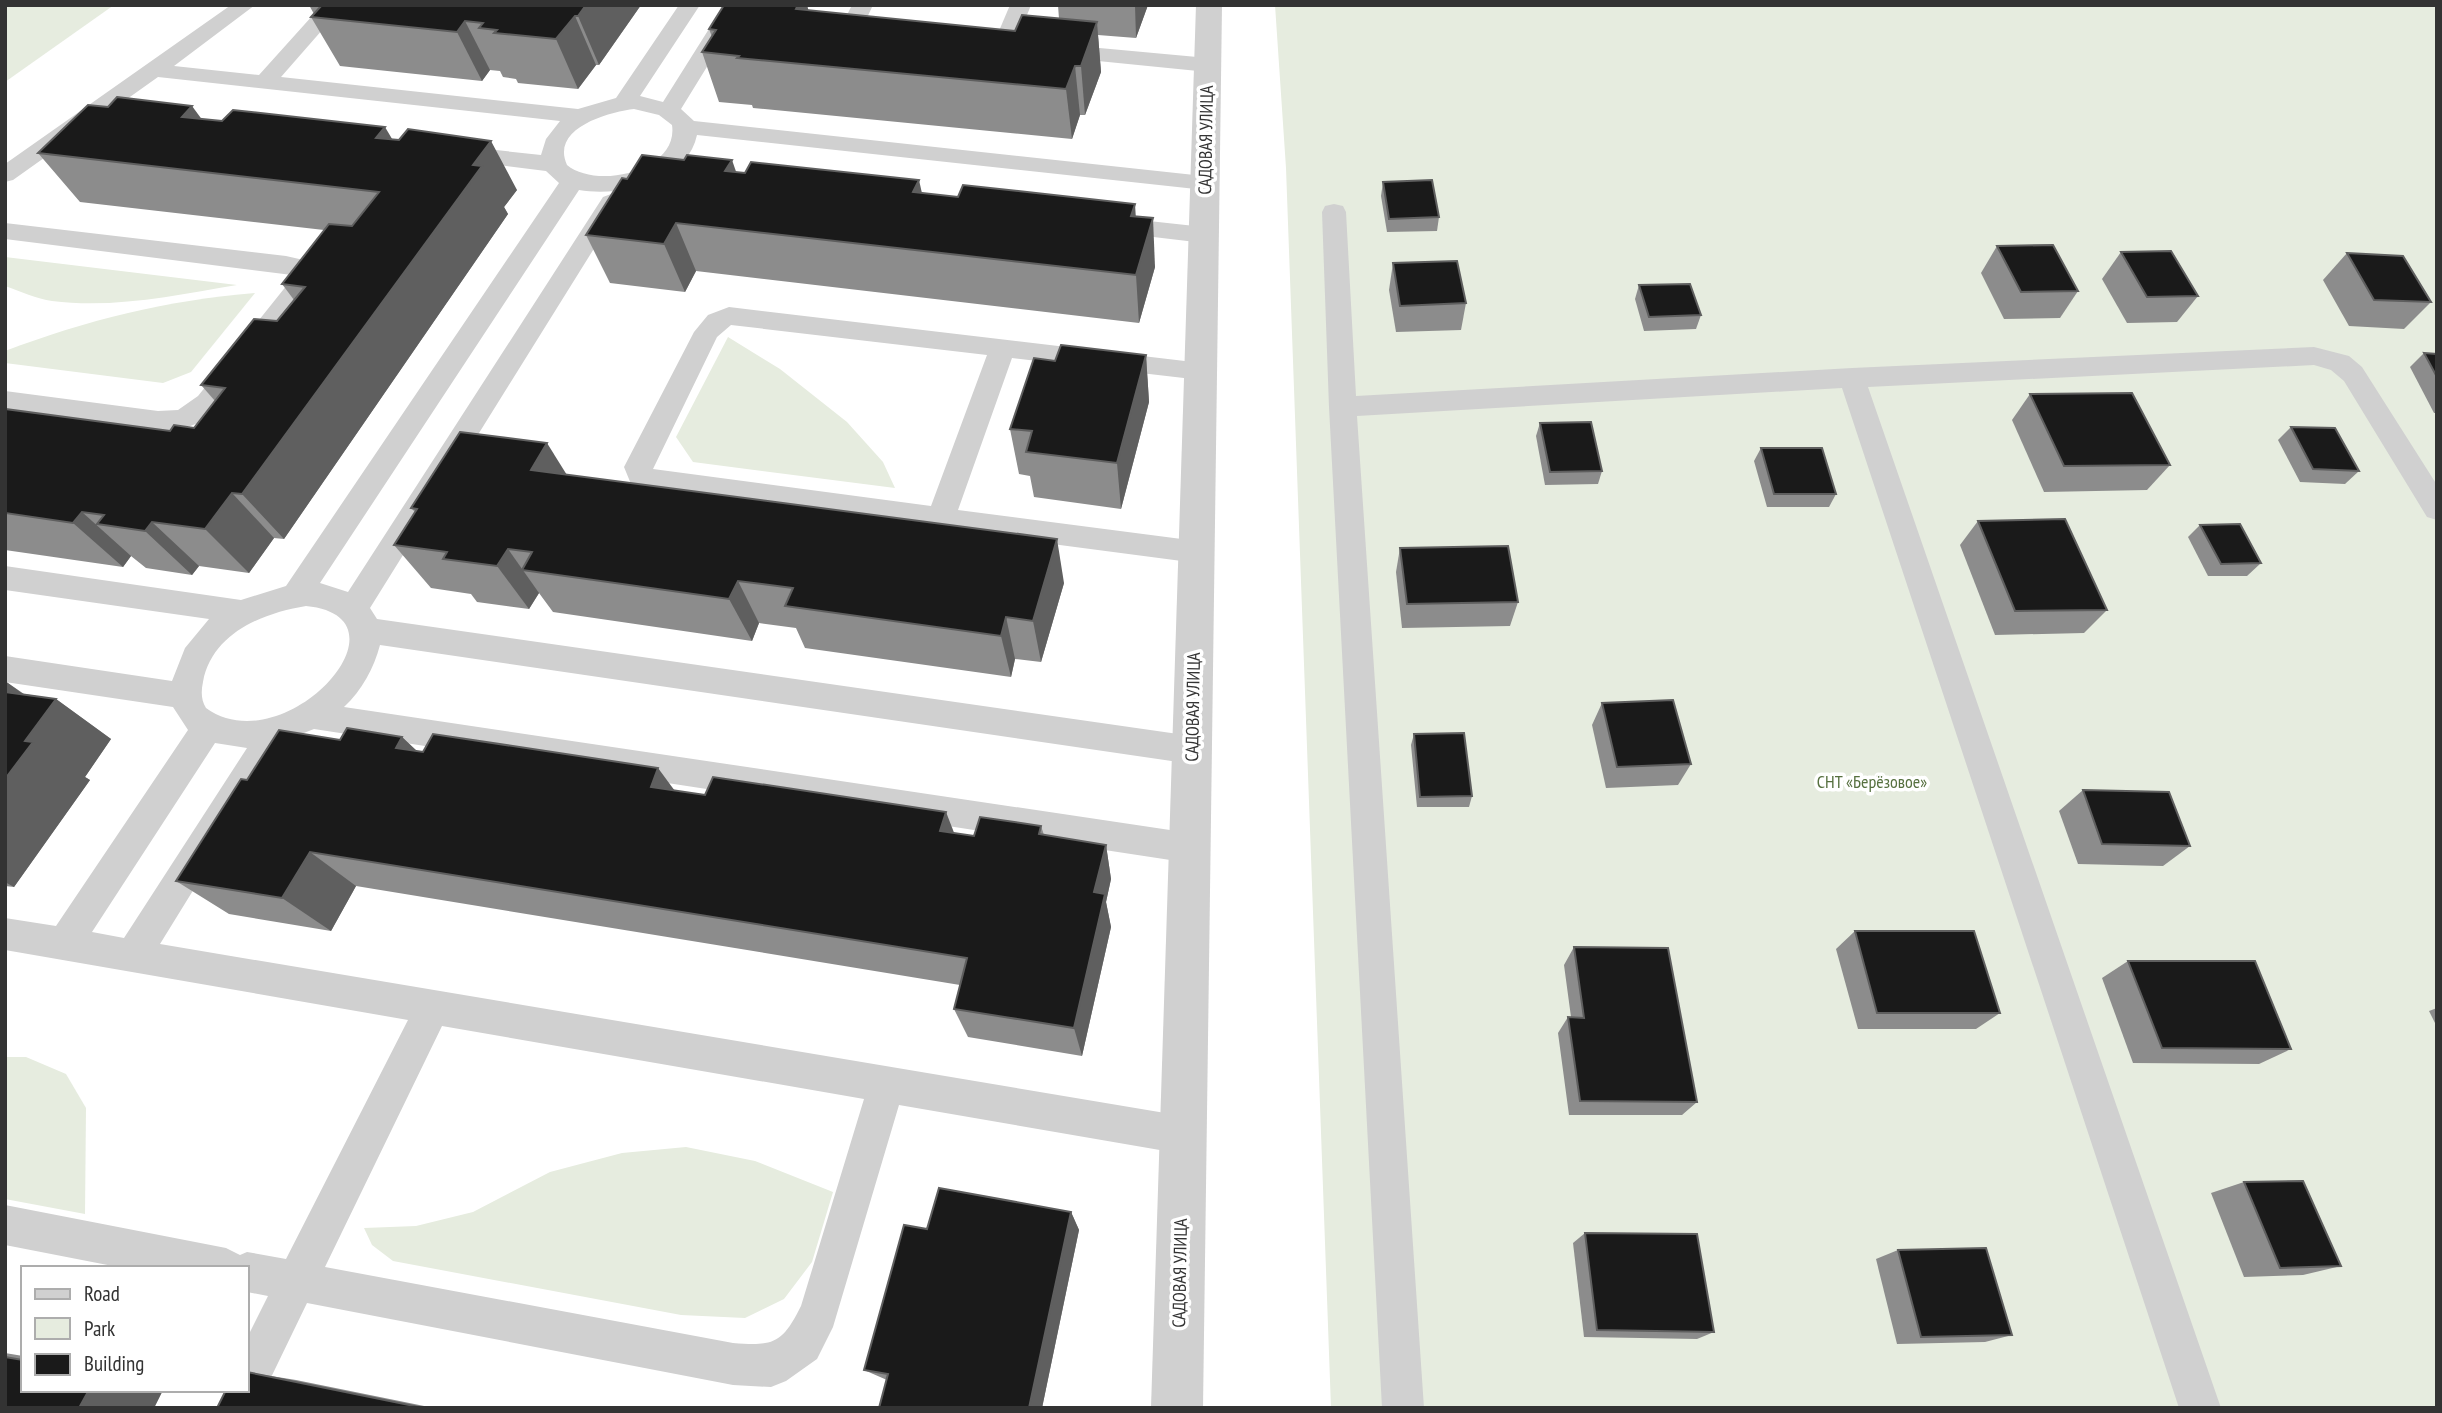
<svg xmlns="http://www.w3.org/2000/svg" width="2442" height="1413" font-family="'PT Sans Narrow',sans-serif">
<rect width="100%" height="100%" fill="#fff"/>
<!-- green -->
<g fill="#e6ecdf">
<path d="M 5,5 L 114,5 L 5,82 Z"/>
<path d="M 1275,5 L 2437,5 L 2437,1408 L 1331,1408 L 1286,168 Z"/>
<path d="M 5,257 L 237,285 C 177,295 114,309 52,301 C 37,299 20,291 5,286 Z"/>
<path d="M 255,293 L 191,372 L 163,383 L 5,363 L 5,351 C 87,320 168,300 255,293 Z"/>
<path d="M 728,337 L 780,369 L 847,422 L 883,462 L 895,488 L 693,462 L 676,437 Z"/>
<path d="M 5,1057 L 26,1057 L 66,1074 L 86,1108 L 85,1214 L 5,1199 Z"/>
<path d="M 686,1147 L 755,1161 L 833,1192 L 812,1262 L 784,1299 L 745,1318 L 681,1315 L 393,1261 L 372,1245 L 364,1228 L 416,1226 L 473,1212 L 550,1172 L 622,1153 Z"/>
</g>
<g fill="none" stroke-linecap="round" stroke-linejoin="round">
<!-- service -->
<g fill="#d0d0d0" fill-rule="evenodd">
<path d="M 231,5 L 255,5 L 174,66 L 259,75 L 322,5 L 344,5 L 281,77 L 578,109 L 616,98 L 679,5 L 700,5 L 640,96 L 663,102 L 724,5 L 745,5 L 681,109 L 694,121 L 1213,177 L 1217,182 L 1213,187 L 1205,190 L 697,135 C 687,183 620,197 579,190 L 320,583 L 348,592 L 603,197 L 611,194 L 619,197 L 623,202 L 370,608 L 377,619 L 1192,736 L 1203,740 L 1208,750 L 1203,760 L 1192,764 L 380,645 C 374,668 362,690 344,707 L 1190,833 L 1202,837 L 1207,848 L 1202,859 L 1190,863 L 314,729 L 286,740 L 160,944 L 1183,1116 L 1196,1122 L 1202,1135 L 1196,1148 L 1183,1154 L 899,1105 L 833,1327 L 817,1359 L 786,1381 L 771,1387 L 733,1385 L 307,1303 L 262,1396 L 247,1402 L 232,1396 L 230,1390 L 247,1390 L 247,1338 L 268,1296 L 247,1292 L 247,1268 L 123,1268 L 5,1245 L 5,1205 L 226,1248 L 240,1255 L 247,1252 L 286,1259 L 408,1020 L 5,950 L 5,918 L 56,926 L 188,730 L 173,707 L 5,682 L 5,656 L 172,681 L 185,648 L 209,619 L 5,590 L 5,566 L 241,600 L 286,586 L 559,183 L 546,171 L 459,160 L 451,158 L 447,153 L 451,148 L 459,146 L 541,155 L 546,139 L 560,121 L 158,77 L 13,180 L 5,182 L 5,164 ZM 634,109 L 659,115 L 672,125 C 679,171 597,190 567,165 C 550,128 609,112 634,109 ZM 306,606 C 419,617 285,765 206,708 C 201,700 201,691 203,682 C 212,633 263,613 306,606 ZM 215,743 L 247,748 L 124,938 L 92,932 ZM 442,1026 L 864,1099 L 801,1306 C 782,1344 774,1346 733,1343 L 325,1267 Z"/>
<path d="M 852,5 L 873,5 L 864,24 L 890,28 L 893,33 L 890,38 L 882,39 L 849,35 L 842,25 Z"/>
<path d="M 1010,5 L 1031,5 L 1015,45 L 1012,50 L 996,50 L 993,45 Z"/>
<path d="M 1056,44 L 1208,58 L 1216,60 L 1219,65 L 1216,70 L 1208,72 L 1048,56 L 1045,51 L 1048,46 Z"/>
<path d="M 1334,204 L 1343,206 L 1346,212 L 1356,396 L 1852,368 L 2314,347 L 2349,356 L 2362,367 L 2437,485 L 2437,520 L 2427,517 L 2344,381 L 2331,370 L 2314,365 L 1868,387 L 2221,1408 L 2179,1408 L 1842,388 L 1357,416 L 1424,1408 L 1382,1408 L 1329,407 L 1322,212 L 1325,206 Z"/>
<path d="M 1112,217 L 1204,227 L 1213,229 L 1216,235 L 1213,241 L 1204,243 L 1103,231 L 1100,225 L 1103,219 Z"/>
<path d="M 5,223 L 286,256 L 308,261 L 318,274 L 307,295 L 218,410 C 201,425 180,431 158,431 L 5,411 L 5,391 L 158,411 L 178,410 L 198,396 L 287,285 L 292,275 L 5,239 Z"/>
<path d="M 729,307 L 1210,364 L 1214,371 L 1210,378 L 1201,380 L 1012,358 L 958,510 L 1197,541 L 1207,544 L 1212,552 L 1207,560 L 1197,563 L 654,492 L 631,484 L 624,467 L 694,332 L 708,315 ZM 731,325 L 987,355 L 931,506 L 653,469 L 717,337 Z"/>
</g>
<!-- minor -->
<path fill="#d0d0d0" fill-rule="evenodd" d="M 1196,5 L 1222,5 L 1203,1408 L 1151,1408 Z"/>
</g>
<!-- wall -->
<g fill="#8c8c8c">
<path d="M 309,5 L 641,5 L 599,65 L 596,65 L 578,89 L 518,83 L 516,79 L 503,77 L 500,71 L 490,70 L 482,81 L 340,66 L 311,17 L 314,14 Z"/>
<path d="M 798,5 L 807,5 L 808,10 L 1015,31 L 1059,19 L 1058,5 L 1148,5 L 1136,38 L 1098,35 L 1101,72 L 1085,115 L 1080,115 L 1072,139 L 753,108 L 752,105 L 719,102 L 702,52 L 712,37 L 709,29 Z"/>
<path d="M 202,119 L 393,140 L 517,190 L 504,207 L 508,214 L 284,539 L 274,538 L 249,573 L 199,566 L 192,575 L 146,568 L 131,556 L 123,567 L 5,550 L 5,409 L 170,431 L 194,428 L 215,401 L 201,385 L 277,321 L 294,300 L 282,284 L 324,230 L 80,202 L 38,153 Z"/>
<path d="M 736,172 L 958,197 L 1135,204 L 1135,216 L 1155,267 L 1139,323 L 696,271 L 685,292 L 610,283 L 586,235 Z"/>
<path d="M 1383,182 L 1439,217 L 1437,231 L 1387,232 L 1381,196 Z"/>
<path d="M 1997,246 L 2078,291 L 2060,318 L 2004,319 L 1981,273 Z"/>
<path d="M 2121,252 L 2198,296 L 2177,322 L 2127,323 L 2102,279 Z"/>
<path d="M 2347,253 L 2431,302 L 2404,329 L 2349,326 L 2323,280 Z"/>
<path d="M 1393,263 L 1466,303 L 1461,330 L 1396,332 L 1389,290 Z"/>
<path d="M 1639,285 L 1701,315 L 1696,329 L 1644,331 L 1635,299 Z"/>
<path d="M 2424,353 L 2437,354 L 2437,413 L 2434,413 L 2410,367 Z"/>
<path d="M 1146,355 L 1149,402 L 1121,509 L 1034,497 L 1030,476 L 1019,474 L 1010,429 L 1055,361 Z"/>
<path d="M 2030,394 L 2170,465 L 2147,490 L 2044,492 L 2012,420 Z"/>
<path d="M 1540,423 L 1602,471 L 1598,484 L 1545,485 L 1536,436 Z"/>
<path d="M 2291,427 L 2359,471 L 2345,484 L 2300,482 L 2278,440 Z"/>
<path d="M 1761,448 L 1836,494 L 1829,507 L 1767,507 L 1754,461 Z"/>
<path d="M 566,475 L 1064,583 L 1041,662 L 1015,659 L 1011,677 L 805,648 L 796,628 L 759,623 L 752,641 L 553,612 L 539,593 L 529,609 L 477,602 L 471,594 L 431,588 L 394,545 L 415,512 L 411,508 Z"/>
<path d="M 1978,521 L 2107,610 L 2084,633 L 1995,635 L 1960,545 Z"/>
<path d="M 2200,525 L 2261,563 L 2247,576 L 2208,576 L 2188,537 Z"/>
<path d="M 1400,548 L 1518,602 L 1510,626 L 1402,628 L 1396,572 Z"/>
<path d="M 5,681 L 24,694 L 56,699 L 111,739 L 85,777 L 90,780 L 14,887 L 5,886 Z"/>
<path d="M 1602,703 L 1691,764 L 1678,785 L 1606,788 L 1592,725 Z"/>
<path d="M 1414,734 L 1472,796 L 1469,807 L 1417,807 L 1411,745 Z"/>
<path d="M 402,737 L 417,751 L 974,836 L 1041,826 L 1044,835 L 1106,845 L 1111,879 L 1106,902 L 1111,927 L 1082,1056 L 968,1037 L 954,1009 L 960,985 L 356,886 L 331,931 L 229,914 L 176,881 L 247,780 L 340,740 Z"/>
<path d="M 2083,790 L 2190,846 L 2163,866 L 2078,864 L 2059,811 Z"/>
<path d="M 1855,931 L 2000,1013 L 1976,1029 L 1858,1029 L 1836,949 Z"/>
<path d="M 1574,947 L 1697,1102 L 1682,1115 L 1569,1115 L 1558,1033 L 1568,1017 L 1571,1017 L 1564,965 Z"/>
<path d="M 2128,961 L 2291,1049 L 2259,1064 L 2133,1063 L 2102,978 Z"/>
<path d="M 2437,1008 L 2437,1027 L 2429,1011 Z"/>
<path d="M 2244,1182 L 2341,1266 L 2303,1275 L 2244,1277 L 2211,1193 Z"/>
<path d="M 1071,1212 L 1079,1230 L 1042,1408 L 879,1408 L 887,1380 L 864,1370 L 927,1229 Z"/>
<path d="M 1585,1233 L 1714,1332 L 1697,1339 L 1584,1337 L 1573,1243 Z"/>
<path d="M 1898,1250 L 2012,1335 L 1985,1342 L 1897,1344 L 1876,1259 Z"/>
<path d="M 5,1353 L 23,1356 L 23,1390 L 163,1390 L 154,1408 L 5,1408 Z"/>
<path d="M 247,1372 L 296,1380 L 434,1408 L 217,1408 Z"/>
</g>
<!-- shaded-wall -->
<g fill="#5f5f5f">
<path d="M 586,5 L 641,5 L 599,65 L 578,16 Z"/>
<path d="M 798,5 L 807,5 L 817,43 L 796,9 Z"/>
<path d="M 1135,5 L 1148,5 L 1136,38 Z"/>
<path d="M 575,16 L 596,65 L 578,89 L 556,39 Z"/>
<path d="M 465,21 L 490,70 L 482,81 L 457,32 Z"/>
<path d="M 1097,22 L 1101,72 L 1085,115 L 1081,66 Z"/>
<path d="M 1075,66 L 1080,115 L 1072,139 L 1066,89 Z"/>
<path d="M 192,106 L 228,155 L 182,117 Z"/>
<path d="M 385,127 L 414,176 L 376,138 Z"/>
<path d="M 491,141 L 517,190 L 504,207 L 508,214 L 284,539 L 242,494 L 473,165 Z"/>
<path d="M 732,160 L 749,209 L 725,171 Z"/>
<path d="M 919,180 L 930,229 L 913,192 Z"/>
<path d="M 1135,204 L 1138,252 L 1131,216 Z"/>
<path d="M 1153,218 L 1155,267 L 1139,323 L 1136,275 Z"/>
<path d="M 676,223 L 696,271 L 685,292 L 664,244 Z"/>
<path d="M 1146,355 L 1149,402 L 1121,509 L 1117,463 Z"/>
<path d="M 547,443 L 575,488 L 531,470 Z"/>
<path d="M 232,493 L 274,538 L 249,573 L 205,529 Z"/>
<path d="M 82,512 L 131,556 L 123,567 L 73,523 Z"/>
<path d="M 152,522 L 199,566 L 192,575 L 145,531 Z"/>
<path d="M 1057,539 L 1064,583 L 1041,662 L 1033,621 Z"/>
<path d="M 508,549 L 539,593 L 529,609 L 497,566 Z"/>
<path d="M 738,581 L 759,623 L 752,641 L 729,599 Z"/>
<path d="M 1006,617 L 1015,659 L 1011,677 L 1001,636 Z"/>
<path d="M 5,681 L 47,711 L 56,699 L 111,739 L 85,777 L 90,780 L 14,887 L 5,882 Z"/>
<path d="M 402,737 L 442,775 L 396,748 Z"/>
<path d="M 658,768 L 686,806 L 651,787 Z"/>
<path d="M 946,812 L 960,848 L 940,831 Z"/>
<path d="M 1106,845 L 1111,879 L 1106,902 L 1111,927 L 1082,1056 L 1074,1028 L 1094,892 Z"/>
<path d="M 310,852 L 356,886 L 331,931 L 282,898 Z"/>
<path d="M 1071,1212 L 1079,1230 L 1042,1408 L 1029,1408 Z"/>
<path d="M 89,1390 L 163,1390 L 154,1408 L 79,1408 Z"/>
</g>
<!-- building -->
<g fill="#1a1a1a" stroke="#5f5f5f" stroke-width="2">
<path d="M 322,5 L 586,5 L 578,16 L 575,16 L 556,39 L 494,33 L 497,30 L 479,28 L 483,23 L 465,21 L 457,32 L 311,17 Z"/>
<path d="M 724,5 L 798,5 L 796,9 L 1015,31 L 1022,15 L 1097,22 L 1081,66 L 1075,66 L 1066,89 L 737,58 L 739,56 L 702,52 L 716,30 L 709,29 Z"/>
<path d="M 117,97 L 192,106 L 182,117 L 222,121 L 233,110 L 385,127 L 376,138 L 399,140 L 408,129 L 491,141 L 473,165 L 482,166 L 242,494 L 232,493 L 205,529 L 152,522 L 145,531 L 97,524 L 104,515 L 82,512 L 73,523 L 5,513 L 5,409 L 170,431 L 174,425 L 194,428 L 225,388 L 201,385 L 254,319 L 277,321 L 305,287 L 282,284 L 329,224 L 352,226 L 379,192 L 38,153 L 88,105 L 108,107 Z"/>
<path d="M 642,155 L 684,160 L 687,155 L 732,160 L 725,171 L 745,173 L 751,162 L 919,180 L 913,192 L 958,197 L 963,185 L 1135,204 L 1131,216 L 1153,218 L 1136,275 L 676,223 L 664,244 L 586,235 L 622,178 L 627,179 Z"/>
<path d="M 1432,180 L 1439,217 L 1389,219 L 1383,182 Z"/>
<path d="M 2053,245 L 2078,291 L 2021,292 L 1997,246 Z"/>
<path d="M 2171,251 L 2198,296 L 2147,297 L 2121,252 Z"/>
<path d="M 2347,253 L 2403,256 L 2431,302 L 2374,300 Z"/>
<path d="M 1457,261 L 1466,303 L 1400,306 L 1393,263 Z"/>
<path d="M 1690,284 L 1701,315 L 1649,317 L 1639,285 Z"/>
<path d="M 1061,345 L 1146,355 L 1117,463 L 1026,452 L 1032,431 L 1010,429 L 1034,358 L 1055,361 Z"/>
<path d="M 2424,353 L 2437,354 L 2437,377 Z"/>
<path d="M 2132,393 L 2170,465 L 2064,466 L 2030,394 Z"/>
<path d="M 1591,422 L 1602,471 L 1550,472 L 1540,423 Z"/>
<path d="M 2291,427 L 2335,428 L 2359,471 L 2313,469 Z"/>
<path d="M 460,432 L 547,443 L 531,470 L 1057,539 L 1033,621 L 1006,617 L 1001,636 L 785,606 L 793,588 L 738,581 L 729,599 L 522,570 L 532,552 L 508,549 L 497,566 L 443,559 L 447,552 L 394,545 L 417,509 L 411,508 Z"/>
<path d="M 1761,448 L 1822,448 L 1836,494 L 1774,494 Z"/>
<path d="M 2065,519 L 2107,610 L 2015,611 L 1978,521 Z"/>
<path d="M 2240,524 L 2261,563 L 2221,564 L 2200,525 Z"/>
<path d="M 1508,546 L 1518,602 L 1407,604 L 1400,548 Z"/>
<path d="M 5,692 L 56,699 L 25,741 L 33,742 L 5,779 Z"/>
<path d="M 1673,700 L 1691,764 L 1617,767 L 1602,703 Z"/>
<path d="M 347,728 L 402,737 L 396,748 L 423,752 L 433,734 L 658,768 L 651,787 L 705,795 L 713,777 L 946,812 L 940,831 L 974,836 L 980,817 L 1041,826 L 1039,834 L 1106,845 L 1094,892 L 1105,894 L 1074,1028 L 954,1009 L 967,958 L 310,852 L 282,898 L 176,881 L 241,779 L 247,780 L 279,730 L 340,740 Z"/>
<path d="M 1464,733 L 1472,796 L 1420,797 L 1414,734 Z"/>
<path d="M 2083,790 L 2169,792 L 2190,846 L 2102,844 Z"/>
<path d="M 1855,931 L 1974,931 L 2000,1013 L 1877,1013 Z"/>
<path d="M 1574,947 L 1668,948 L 1697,1102 L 1580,1101 L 1568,1017 L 1584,1018 Z"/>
<path d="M 2128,961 L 2255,961 L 2291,1049 L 2162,1048 Z"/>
<path d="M 2303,1181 L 2341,1266 L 2280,1268 L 2244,1182 Z"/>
<path d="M 939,1188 L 1071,1212 L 1029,1408 L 879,1408 L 888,1374 L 864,1370 L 904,1225 L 927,1229 Z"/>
<path d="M 1585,1233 L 1697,1234 L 1714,1332 L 1597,1330 Z"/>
<path d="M 1986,1248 L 2012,1335 L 1921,1337 L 1898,1250 Z"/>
<path d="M 5,1357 L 23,1360 L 23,1390 L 89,1390 L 79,1408 L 5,1408 Z"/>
<path d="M 247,1372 L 424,1408 L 217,1408 L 226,1390 L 247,1390 Z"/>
</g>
<g text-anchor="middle" stroke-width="7" stroke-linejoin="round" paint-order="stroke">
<!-- street labels -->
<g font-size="18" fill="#333" stroke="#fff">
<text transform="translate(1206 140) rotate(-89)" y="6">САДОВАЯ УЛИЦА</text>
<text transform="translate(1193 707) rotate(-89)" y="6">САДОВАЯ УЛИЦА</text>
<text transform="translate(1180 1273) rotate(-89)" y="6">САДОВАЯ УЛИЦА</text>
</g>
<!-- park labels -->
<g font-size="18" fill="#56703f" stroke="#fff">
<text x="1872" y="788">СНТ «Берёзовое»</text>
</g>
</g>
<!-- border -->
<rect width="2442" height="1413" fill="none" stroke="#333333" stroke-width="14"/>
<!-- legend -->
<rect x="21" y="1266" width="228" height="126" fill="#ffffff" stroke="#adadad" stroke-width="2"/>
<rect x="35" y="1289" width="35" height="10" fill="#d0d0d0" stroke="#adadad" stroke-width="2"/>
<text x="84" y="1301" font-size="21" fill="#333333">Road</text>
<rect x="35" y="1318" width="35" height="21" fill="#e6ecdf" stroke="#adadad" stroke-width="2"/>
<text x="84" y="1336" font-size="21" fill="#333333">Park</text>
<rect x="35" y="1354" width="35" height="21" fill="#1a1a1a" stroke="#adadad" stroke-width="2"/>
<text x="84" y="1371" font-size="21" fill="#333333">Building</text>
</svg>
